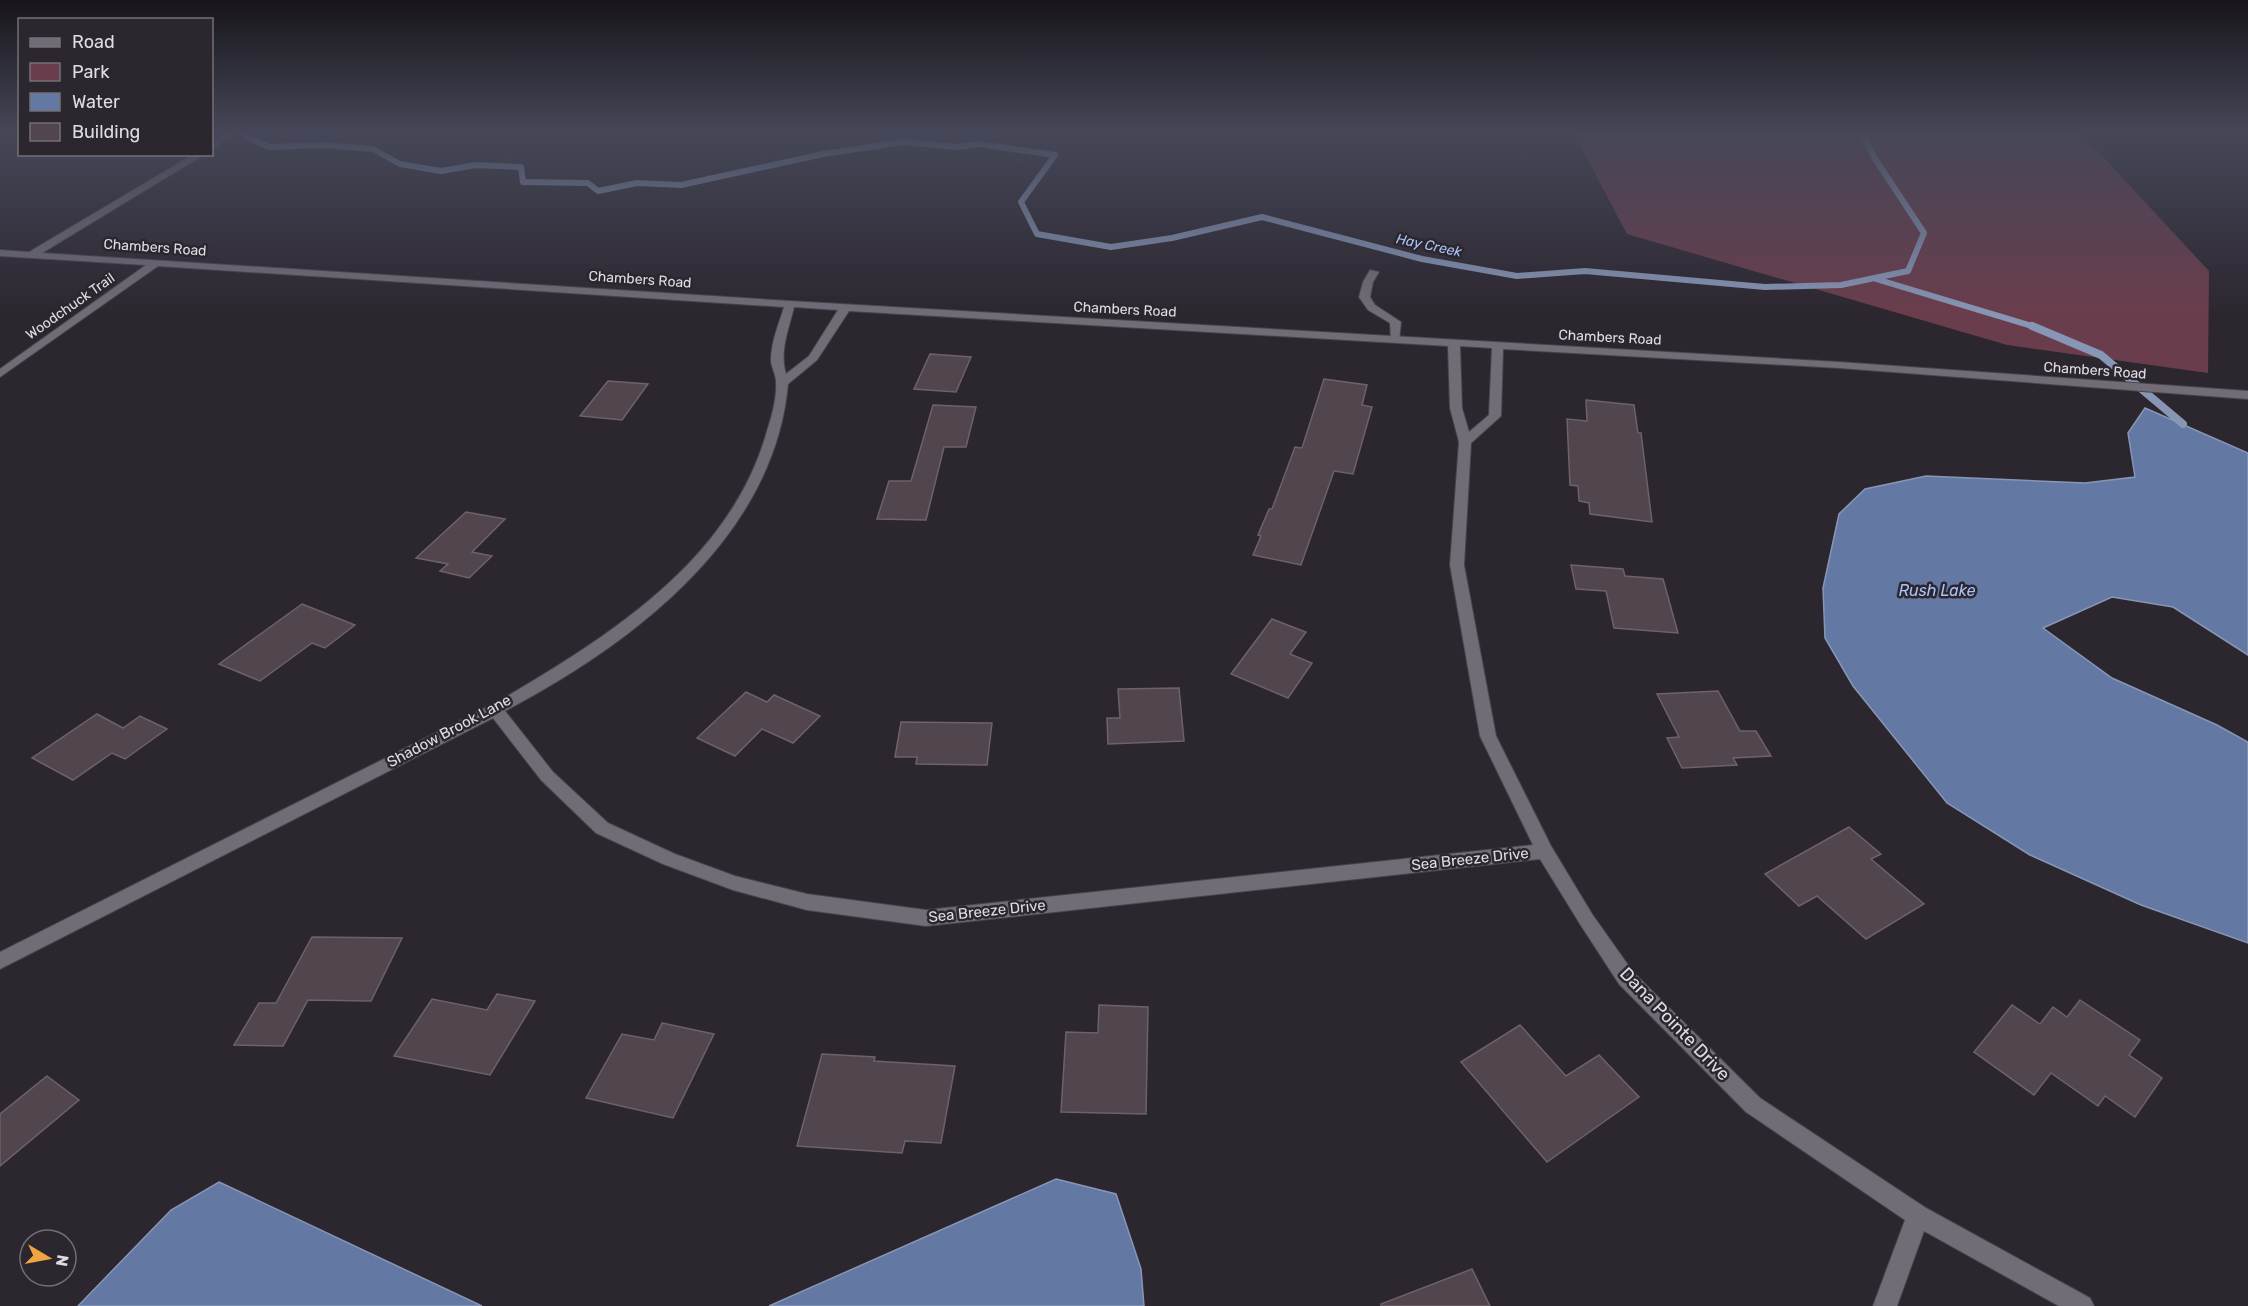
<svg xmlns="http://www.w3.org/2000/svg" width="2248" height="1306" font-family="Rubik,sans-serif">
<rect width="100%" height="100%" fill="#2c262f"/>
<!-- green -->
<path fill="#6a3d4c" d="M 1573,132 L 2080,132 L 2209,271 L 2208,373 L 2007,345 L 1627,234 Z"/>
<!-- water -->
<g fill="#6378a3" stroke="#8896b6" stroke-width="1.5">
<path d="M 2145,408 L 2248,453 L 2248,655 L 2173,607 L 2112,597 L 2043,628 L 2112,678 L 2217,725 L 2248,742 L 2248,943 L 2141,905 L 2030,855 L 1947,803 L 1853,686 L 1825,638 L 1823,588 L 1839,514 L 1865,489 L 1926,476 L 2085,483 L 2135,477 L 2128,433 Z"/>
<path d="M 1056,1179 L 1116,1194 L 1141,1269 L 1144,1306 L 769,1306 Z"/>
<path d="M 219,1182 L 482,1306 L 78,1306 L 171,1210 Z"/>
</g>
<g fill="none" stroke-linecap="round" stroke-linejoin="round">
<!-- stream-far1 -->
<g stroke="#8896b6" stroke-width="6">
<path d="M 246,137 L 269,147 L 323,145 L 373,149 L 400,164 L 441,171 L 476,165 L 521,167 L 523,182 L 588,183 L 598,191 L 637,183 L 681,185 L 823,154 L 903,142 L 957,147 L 979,144 L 1055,155 L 1021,202 L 1037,234 L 1111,247 L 1172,238 L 1262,217 L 1422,259 L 1517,276 L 1585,271 L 1765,287 L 1841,285 L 1908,271 L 1924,233 L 1874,157 L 1862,132"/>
<path d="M 1876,279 L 2035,327"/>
</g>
<!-- stream -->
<path stroke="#8896b6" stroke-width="8" d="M 2032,326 L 2101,355 L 2183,424"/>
</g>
<!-- building -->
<g fill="#51464e" stroke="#6d626a" stroke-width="1.5">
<path d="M 930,354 L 971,357 L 956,392 L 914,389 Z"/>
<path d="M 1324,379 L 1367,385 L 1362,405 L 1372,407 L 1353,474 L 1334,471 L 1301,565 L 1253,555 L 1261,536 L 1258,535 L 1269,509 L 1272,509 L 1295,447 L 1302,448 Z"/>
<path d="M 608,381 L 648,384 L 622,420 L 580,416 Z"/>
<path d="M 1586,400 L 1634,405 L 1638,433 L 1641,433 L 1652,522 L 1590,514 L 1589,503 L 1579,501 L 1578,486 L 1570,485 L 1567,419 L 1587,421 Z"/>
<path d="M 933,405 L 976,407 L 966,447 L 944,447 L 926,520 L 877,519 L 889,481 L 911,481 Z"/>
<path d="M 466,512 L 505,519 L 472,552 L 492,556 L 469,578 L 440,571 L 448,564 L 416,558 Z"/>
<path d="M 1571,565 L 1623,569 L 1625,576 L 1663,579 L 1678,633 L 1614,628 L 1606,591 L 1576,589 Z"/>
<path d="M 302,604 L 355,625 L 325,648 L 312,643 L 260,681 L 219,664 Z"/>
<path d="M 1272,619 L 1306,632 L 1290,654 L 1312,663 L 1288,698 L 1231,674 Z"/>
<path d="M 1179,688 L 1184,741 L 1108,744 L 1107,718 L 1120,718 L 1118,689 Z"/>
<path d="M 1718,691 L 1740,731 L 1756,731 L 1771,756 L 1733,758 L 1737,765 L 1682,768 L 1667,738 L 1679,737 L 1657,694 Z"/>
<path d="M 746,692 L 767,702 L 774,695 L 820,716 L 793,743 L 762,729 L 735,756 L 697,738 Z"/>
<path d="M 97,714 L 123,728 L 140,716 L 167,729 L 125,759 L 112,753 L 73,780 L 32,758 Z"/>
<path d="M 901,722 L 992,723 L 987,765 L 916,764 L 917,757 L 895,757 Z"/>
<path d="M 1849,827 L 1881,854 L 1871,859 L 1924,904 L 1866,939 L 1817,896 L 1799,906 L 1765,874 Z"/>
<path d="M 312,937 L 402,938 L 371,1001 L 308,1000 L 283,1046 L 234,1045 L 259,1003 L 276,1003 Z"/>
<path d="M 497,994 L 535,1001 L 490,1075 L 394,1056 L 432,999 L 487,1010 Z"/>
<path d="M 2080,1000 L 2140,1040 L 2129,1055 L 2162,1078 L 2135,1117 L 2105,1096 L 2098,1106 L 2051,1073 L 2034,1095 L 1974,1052 L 2012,1005 L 2040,1024 L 2053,1007 L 2067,1017 Z"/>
<path d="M 1099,1005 L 1148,1007 L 1146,1114 L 1061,1112 L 1066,1032 L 1098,1033 Z"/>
<path d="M 662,1023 L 714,1034 L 673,1118 L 586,1098 L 622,1034 L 654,1040 Z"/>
<path d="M 1520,1025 L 1566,1076 L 1599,1055 L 1639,1097 L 1547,1162 L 1461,1062 Z"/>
<path d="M 822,1054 L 875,1057 L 874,1061 L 955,1066 L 941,1143 L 905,1141 L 902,1153 L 797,1146 Z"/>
<path d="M 47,1076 L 79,1100 L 0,1166 L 0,1114 Z"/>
<path d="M 1472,1269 L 1490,1306 L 1381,1306 L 1381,1304 Z"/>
</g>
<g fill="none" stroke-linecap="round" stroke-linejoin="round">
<!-- lane casing -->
<g stroke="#49444c" stroke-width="2">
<path id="lane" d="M 1370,270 L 1379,272 L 1373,282 L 1370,297 L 1375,305 L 1401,322 L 1399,342 L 1391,342 L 1390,323 L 1368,310 L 1359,297 L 1363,282 Z"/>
</g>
<!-- street casing -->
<g stroke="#49444c" stroke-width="2">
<g id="street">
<path d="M 228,132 L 237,132 L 212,149 L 212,143 Z"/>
<path d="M 194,154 L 205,154 L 42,253 L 790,301 L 1839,362 L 2248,391 L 2248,399 L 1839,368 L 1503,349 L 1501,416 L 1471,443 L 1464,565 L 1496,736 L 1551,846 L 1592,914 L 1633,972 L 1760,1098 L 1926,1208 L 2090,1298 L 2094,1306 L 2059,1306 L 1924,1231 L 1897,1306 L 1873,1306 L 1905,1220 L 1746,1112 L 1619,984 L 1580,924 L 1540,859 L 926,926 L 807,910 L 733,890 L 663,864 L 596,833 L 541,780 L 493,718 L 0,969 L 0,952 L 499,701 C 608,637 731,561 767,431 C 772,416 777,398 776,382 C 776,374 771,367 771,360 C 771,342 779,324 784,307 L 158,266 L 0,377 L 0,369 L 146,265 L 0,256 L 0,250 L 29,252 ZM 794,307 L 838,310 L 809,356 L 786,374 C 779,351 789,329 794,307 ZM 849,311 L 1448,346 L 1450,408 L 1459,442 L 1450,565 L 1480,736 L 1533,845 L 926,910 L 807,894 L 735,876 L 675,854 L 608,823 L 553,772 L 505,711 C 632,644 774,538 788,384 L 817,360 ZM 1460,346 L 1492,348 L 1489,415 L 1469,432 L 1462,408 Z"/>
</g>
</g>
<!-- lane -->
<use href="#lane" fill="#726c77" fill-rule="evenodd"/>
<!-- street -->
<use href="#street" fill="#726c77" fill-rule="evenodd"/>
</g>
<!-- sky -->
<linearGradient id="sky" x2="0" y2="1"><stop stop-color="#18151a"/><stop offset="0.42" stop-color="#454758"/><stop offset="1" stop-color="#454758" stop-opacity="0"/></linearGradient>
<rect width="2248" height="315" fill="url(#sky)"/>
<g text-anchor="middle" stroke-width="5" stroke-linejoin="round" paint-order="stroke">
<!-- far-water labels -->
<g font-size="14" font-style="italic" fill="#a8c2f8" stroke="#2c262f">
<text transform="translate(1429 245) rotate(12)" y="5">Hay Creek</text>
</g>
<!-- far-street labels -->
<g font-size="14" fill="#e0dce2" stroke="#2c262f">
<text transform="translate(155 247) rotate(4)" y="5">Chambers Road</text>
<text transform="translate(640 279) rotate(4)" y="5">Chambers Road</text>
<text transform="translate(70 306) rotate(-35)" y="5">Woodchuck Trail</text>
<text transform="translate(1125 309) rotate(3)" y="5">Chambers Road</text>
<text transform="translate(1610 337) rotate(3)" y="5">Chambers Road</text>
<text transform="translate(2095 370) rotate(4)" y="5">Chambers Road</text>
</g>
<!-- street labels -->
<g font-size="15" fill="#e0dce2" stroke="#2c262f">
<text transform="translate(449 731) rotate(-28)" y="5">Shadow Brook Lane</text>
<text transform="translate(1470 859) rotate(-6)" y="5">Sea Breeze Drive</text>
<text transform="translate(987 911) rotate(-6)" y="5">Sea Breeze Drive</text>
</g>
<!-- water labels -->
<g font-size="16" font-style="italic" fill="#a8c2f8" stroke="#2c262f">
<text x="1937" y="596">Rush Lake</text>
</g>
<!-- near-street labels -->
<g font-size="18" fill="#e0dce2" stroke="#2c262f">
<text transform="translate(1675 1024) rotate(46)" y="6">Dana Pointe Drive</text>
</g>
</g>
<!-- legend -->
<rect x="18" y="18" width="195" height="138" fill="#2c262f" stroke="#746f77" stroke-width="1.5"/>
<rect x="30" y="38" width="30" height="9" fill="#726c77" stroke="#746f77" stroke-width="1.5"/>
<text x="72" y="48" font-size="18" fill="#e0dce2">Road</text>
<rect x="30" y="63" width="30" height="18" fill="#6a3d4c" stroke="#746f77" stroke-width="1.5"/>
<text x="72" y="78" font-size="18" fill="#e0dce2">Park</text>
<rect x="30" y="93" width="30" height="18" fill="#6378a3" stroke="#746f77" stroke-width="1.5"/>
<text x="72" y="108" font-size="18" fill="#e0dce2">Water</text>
<rect x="30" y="123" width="30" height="18" fill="#51464e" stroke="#746f77" stroke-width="1.5"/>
<text x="72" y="138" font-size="18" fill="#e0dce2">Building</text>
<!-- north arrow -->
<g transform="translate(48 1258) rotate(100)"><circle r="28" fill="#2c262f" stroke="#746f77" stroke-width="1.5"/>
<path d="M0-4.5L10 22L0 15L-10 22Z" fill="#f1a540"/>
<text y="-9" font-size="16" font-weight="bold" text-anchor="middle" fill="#e0dce2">N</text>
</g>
</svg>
